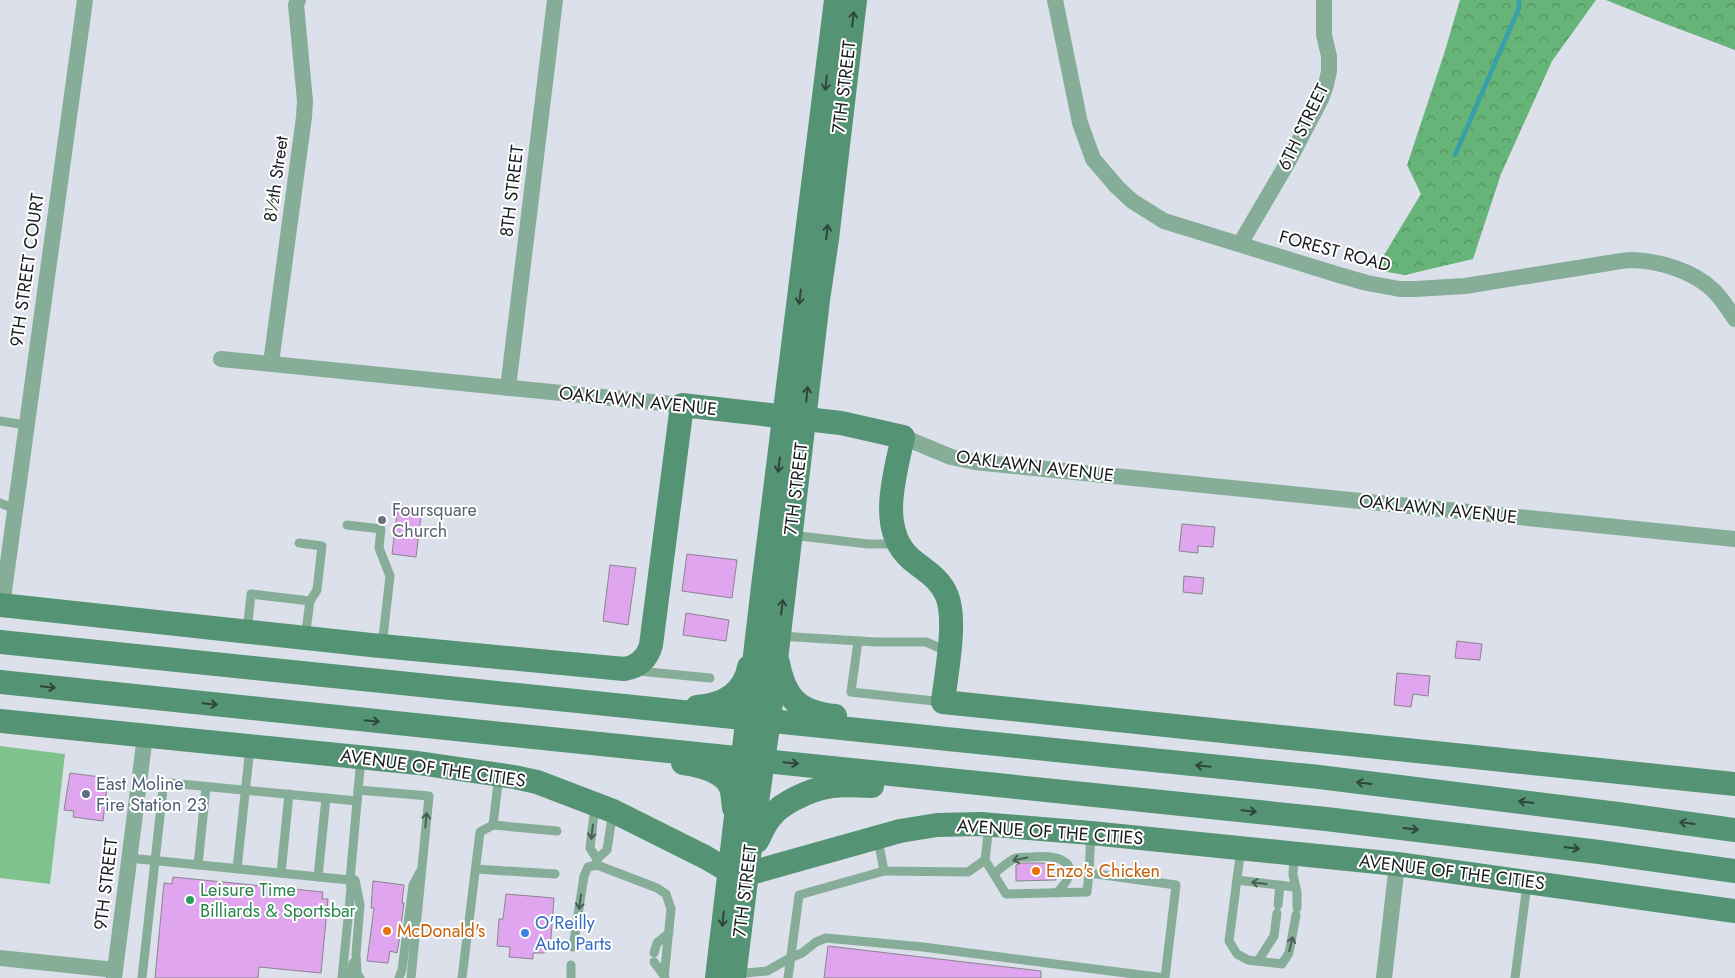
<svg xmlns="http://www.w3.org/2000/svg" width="1735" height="978" font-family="Jost,sans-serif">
<defs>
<pattern id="forest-crowns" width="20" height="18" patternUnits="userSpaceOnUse" patternTransform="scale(1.25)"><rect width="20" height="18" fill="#66b478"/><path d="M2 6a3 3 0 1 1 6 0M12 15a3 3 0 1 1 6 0" fill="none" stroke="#539262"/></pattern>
</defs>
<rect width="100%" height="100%" fill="#dce0eb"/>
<!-- forest -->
<g fill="url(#forest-crowns)">
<path d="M 1460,0 L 1596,0 L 1552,61 L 1501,174 L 1473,259 L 1405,275 L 1375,270 L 1421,194 L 1407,165 L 1444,54 Z"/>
<path d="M 1606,0 L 1735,0 L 1735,50 L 1658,21 Z"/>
</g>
<!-- park -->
<path fill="#80c28d" d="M 0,746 L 65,754 L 50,884 L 0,878 Z"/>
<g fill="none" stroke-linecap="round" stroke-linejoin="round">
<!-- stream -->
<path stroke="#389fac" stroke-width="4.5" d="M 1455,155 L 1519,8 L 1519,0"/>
</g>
<!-- building -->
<g fill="#dfa5ee" stroke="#8b848d">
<path d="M 398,505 L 422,508 L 416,557 L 392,554 Z"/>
<path d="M 1182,524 L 1215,527 L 1213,547 L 1198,546 L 1198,553 L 1179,551 Z"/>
<path d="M 687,554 L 737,560 L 732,598 L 682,591 Z"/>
<path d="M 610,565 L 636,568 L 628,625 L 603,621 Z"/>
<path d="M 1184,576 L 1204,578 L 1202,594 L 1183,592 Z"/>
<path d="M 686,613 L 729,620 L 726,641 L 683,635 Z"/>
<path d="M 1457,641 L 1482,644 L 1480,660 L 1455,658 Z"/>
<path d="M 1397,673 L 1430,676 L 1428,696 L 1413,694 L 1411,707 L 1394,705 Z"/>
<path d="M 70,773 L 108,778 L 103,821 L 73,817 L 74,811 L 64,810 Z"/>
<path d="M 1022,863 L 1043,863 L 1056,865 L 1056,880 L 1016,881 L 1016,865 Z"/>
<path d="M 173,877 L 323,892 L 322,899 L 328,899 L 321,973 L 259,967 L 258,978 L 155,978 L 164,883 L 172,884 Z"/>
<path d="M 373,881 L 404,885 L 402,903 L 404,903 L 399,942 L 397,953 L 390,951 L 388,963 L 367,961 L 374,908 L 371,908 Z"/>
<path d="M 506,894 L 554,898 L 550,950 L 545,949 L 544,953 L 533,953 L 533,959 L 509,957 L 510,947 L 497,946 L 499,919 L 503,919 Z"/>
<path d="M 828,946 L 1041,971 L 1041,978 L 824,978 Z"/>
</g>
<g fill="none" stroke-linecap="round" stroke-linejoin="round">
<!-- lane -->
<g stroke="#85ad98" stroke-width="9">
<path d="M 0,421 L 26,425"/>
<path d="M 0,503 L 15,509"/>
<path d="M 347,525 L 381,529 L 379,548 L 390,576 L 382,646"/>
<path d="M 791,535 L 868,544 L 898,544"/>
<path d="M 299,543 L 322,546 L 317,590 L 310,601"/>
<path d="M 247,632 L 251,594 L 310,601 L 305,638"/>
<path d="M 779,636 L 876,642 L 926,642 L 949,652"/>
<path d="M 858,641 L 851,692 L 943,702"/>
<path d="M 638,671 L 710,678"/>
<path d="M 499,775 L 493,825 L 557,831"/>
<path d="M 358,790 L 429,796 L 411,978"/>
<path d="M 595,805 L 590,848 L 597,859 L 597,865 L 657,888 L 666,894 L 671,909 L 664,978"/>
<path d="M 878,839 L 884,871 L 968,872 L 985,860"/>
<path d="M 1241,848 L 1229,941 L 1237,954 L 1248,960 L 1282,964 L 1289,953 L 1296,915"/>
<path d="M 1294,854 L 1293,875 L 1297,892 L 1297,908"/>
<path d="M 129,858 L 350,880"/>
<path d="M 597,859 L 607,850 L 613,811"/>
<path d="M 198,865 L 206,787"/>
<path d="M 237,869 L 250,747"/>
<path d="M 476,869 L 555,874"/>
<path d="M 281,873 L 289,794"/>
<path d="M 1089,873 L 1091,834"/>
<path d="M 994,874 C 1000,869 1008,861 1016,858 C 1021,857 1027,857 1032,857 C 1062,854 1085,864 1057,893"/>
<path d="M 318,877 L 326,798"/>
<path d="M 355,880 L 360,905 L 356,954 L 357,974 L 360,978"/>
<path d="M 1237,880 L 1295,887"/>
<path d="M 1278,905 L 1280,885"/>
<path d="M 573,947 L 584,876 L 588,867 L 597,865"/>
<path d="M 654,953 L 657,943 L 669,933"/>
<path d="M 1258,961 L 1274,936 L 1277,913"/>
<path d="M 654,962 L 665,977"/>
<path d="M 735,974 L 767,971 L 790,958 L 802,953 L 816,942 L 826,938 L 923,947 L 1165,978 L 1176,885 L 1089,873 L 1087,892 L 1006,894 L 985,860 L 989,825"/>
<path d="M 142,978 L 163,789 L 170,783 L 357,801"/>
<path d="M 342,978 L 351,889 L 350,880 L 361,758"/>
<path d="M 350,978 L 353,963"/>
<path d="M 399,978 L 402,970 L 413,885 L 420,872"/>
<path d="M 462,978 L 480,832 L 493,825"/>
<path d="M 571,978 L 571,965"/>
<path d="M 788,978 L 799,895 L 884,871"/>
<path d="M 1515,978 L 1527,884"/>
</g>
<!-- street -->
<g stroke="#85ad98" stroke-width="16">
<path d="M 1055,0 L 1080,123 L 1093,159 L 1117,187 L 1132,201 L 1164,221 L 1339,275 L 1367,283 L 1400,289 L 1415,289 L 1465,286 L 1609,263 C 1616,262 1624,260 1632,260 C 1660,261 1694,271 1714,291 C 1722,299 1729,310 1735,319"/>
<path d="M 1240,244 L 1288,162 L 1321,99 L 1326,85 L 1329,71 L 1329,56 L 1324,35 L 1324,0"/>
<path d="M 221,359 L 682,405"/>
<path d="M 271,363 L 304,117 L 305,101 L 296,5 L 298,0"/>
<path d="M 508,388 L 555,0"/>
<path d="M 903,437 L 951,457 L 975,462 L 1094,474 L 1735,539"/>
<path d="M 2,606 L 85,0"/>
<path d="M 0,958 L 115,970"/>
<path d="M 114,978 L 145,736"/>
<path d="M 1384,978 L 1397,864"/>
</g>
<!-- secondary -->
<g stroke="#549374" stroke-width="24">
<path d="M 0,605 L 371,645 L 624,669 C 638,667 647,659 651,645 L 682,405 L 841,423 L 903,437 C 895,474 877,530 911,559 C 925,571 940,578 947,596 C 957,621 946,674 943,702 L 1735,784"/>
<path d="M 0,642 L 1319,777 L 1618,814 L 1735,830"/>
<path d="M 778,663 C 785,698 798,712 835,716"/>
<path d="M 0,682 L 1326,819 L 1599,852 L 1735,871"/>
<path d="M 697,707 C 722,705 744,695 749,667"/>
<path d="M 0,721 L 418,763 L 514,777 L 537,782 L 613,811 L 705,857 L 729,871 L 747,874 L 900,831 L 937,825 L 981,824 L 1091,833 L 1397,864 L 1735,911"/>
<path d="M 683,763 C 699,765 725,771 731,788 C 733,794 733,802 734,808"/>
<path d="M 757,841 C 761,834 764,825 770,818 C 776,809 785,804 794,799 C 823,784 840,784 872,786"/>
<path d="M 717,978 L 763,587 L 836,0"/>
<path d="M 734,978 L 749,856 L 769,720 L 818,300 L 827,239 L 855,0"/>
</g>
</g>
<!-- one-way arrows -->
<defs><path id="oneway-shaft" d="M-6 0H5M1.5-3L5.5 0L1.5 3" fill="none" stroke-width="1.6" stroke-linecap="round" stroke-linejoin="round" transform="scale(1.25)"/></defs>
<g stroke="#2f463d">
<use href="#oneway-shaft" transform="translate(853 19) rotate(-83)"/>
<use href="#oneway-shaft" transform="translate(826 83) rotate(96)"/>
<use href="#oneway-shaft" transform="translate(827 232) rotate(-84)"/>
<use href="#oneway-shaft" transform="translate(800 297) rotate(97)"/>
<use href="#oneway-shaft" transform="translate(807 394) rotate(-84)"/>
<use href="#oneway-shaft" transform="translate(779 465) rotate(97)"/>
<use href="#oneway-shaft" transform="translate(782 607) rotate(-83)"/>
<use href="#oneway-shaft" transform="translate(48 687) rotate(6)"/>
<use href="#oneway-shaft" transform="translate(210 704) rotate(6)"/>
<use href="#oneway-shaft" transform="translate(372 721) rotate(6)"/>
<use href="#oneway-shaft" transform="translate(791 763) rotate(6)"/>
<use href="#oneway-shaft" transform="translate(1203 766) rotate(-174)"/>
<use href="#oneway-shaft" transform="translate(1364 783) rotate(-173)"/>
<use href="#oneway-shaft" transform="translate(1526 802) rotate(-173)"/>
<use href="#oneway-shaft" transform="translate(1249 811) rotate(6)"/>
<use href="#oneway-shaft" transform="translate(1687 823) rotate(-172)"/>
<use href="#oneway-shaft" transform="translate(1411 829) rotate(7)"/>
<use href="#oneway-shaft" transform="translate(1572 848) rotate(7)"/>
<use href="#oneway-shaft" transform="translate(723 919) rotate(96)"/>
</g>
<g stroke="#4b5d56">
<use href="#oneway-shaft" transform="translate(426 820) rotate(-85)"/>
<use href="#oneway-shaft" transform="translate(592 832) rotate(97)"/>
<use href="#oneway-shaft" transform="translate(1020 859) rotate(168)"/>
<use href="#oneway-shaft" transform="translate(1259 883) rotate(-173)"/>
<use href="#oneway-shaft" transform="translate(580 902) rotate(98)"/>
<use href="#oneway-shaft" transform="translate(1291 944) rotate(-76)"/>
</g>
<!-- markers -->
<circle fill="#6b7280" stroke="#fff" stroke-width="2" cx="382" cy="520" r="5"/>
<circle fill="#5c6f8a" stroke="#fff" stroke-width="2" cx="86" cy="794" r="5"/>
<g fill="#e8710a" stroke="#fff" stroke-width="2">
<circle cx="1036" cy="871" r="5"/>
<circle cx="387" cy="931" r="5"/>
</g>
<circle fill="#2e9e5b" stroke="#fff" stroke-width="2" cx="190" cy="900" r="5"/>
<circle fill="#3f7fe0" stroke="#fff" stroke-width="2" cx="525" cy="933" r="5"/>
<g text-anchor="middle" stroke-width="4" stroke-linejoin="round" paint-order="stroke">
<!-- street labels -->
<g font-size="18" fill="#1b1c20" stroke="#fff">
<text transform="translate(844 87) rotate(-83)" y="6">7TH STREET</text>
<text transform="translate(1303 127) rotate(-64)" y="6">6TH STREET</text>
<text transform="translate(276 179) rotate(-82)" y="6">8½th Street</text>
<text transform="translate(512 191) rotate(-83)" y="6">8TH STREET</text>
<text transform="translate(1335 251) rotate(15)" y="6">FOREST ROAD</text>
<text transform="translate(27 270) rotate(-82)" y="6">9TH STREET COURT</text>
<text transform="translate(638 401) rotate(6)" y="6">OAKLAWN AVENUE</text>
<text transform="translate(1035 466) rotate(7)" y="6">OAKLAWN AVENUE</text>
<text transform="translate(796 489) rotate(-83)" y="6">7TH STREET</text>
<text transform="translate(1438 509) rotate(6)" y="6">OAKLAWN AVENUE</text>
<text transform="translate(433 768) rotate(8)" y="6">AVENUE OF THE CITIES</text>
<text transform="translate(1050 832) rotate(4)" y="6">AVENUE OF THE CITIES</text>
<text transform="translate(1452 872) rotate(7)" y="6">AVENUE OF THE CITIES</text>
<text transform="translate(106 884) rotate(-83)" y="6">9TH STREET</text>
<text transform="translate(745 891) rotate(-83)" y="6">7TH STREET</text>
</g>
<!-- worship labels -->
<g font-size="18" fill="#5b616d" stroke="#fff" text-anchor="start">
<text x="392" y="516">Foursquare<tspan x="392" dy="21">Church</tspan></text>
</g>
<!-- service labels -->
<g font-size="18" fill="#4e5e75" stroke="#fff" text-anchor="start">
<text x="96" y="790">East Moline<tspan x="96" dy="21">Fire Station 23</tspan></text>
</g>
<!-- food labels -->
<g font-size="18" fill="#c56008" stroke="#fff" text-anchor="start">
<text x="1046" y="877">Enzo's Chicken</text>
<text x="397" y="937">McDonald's</text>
</g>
<!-- leisure labels -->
<g font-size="18" fill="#27864d" stroke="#fff" text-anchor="start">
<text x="200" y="896">Leisure Time<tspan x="200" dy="21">Billiards &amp; Sportsbar</tspan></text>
</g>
<!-- shop labels -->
<g font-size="18" fill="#366cbe" stroke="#fff" text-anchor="start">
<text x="535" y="929">O'Reilly<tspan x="535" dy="21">Auto Parts</tspan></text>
</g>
</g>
</svg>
